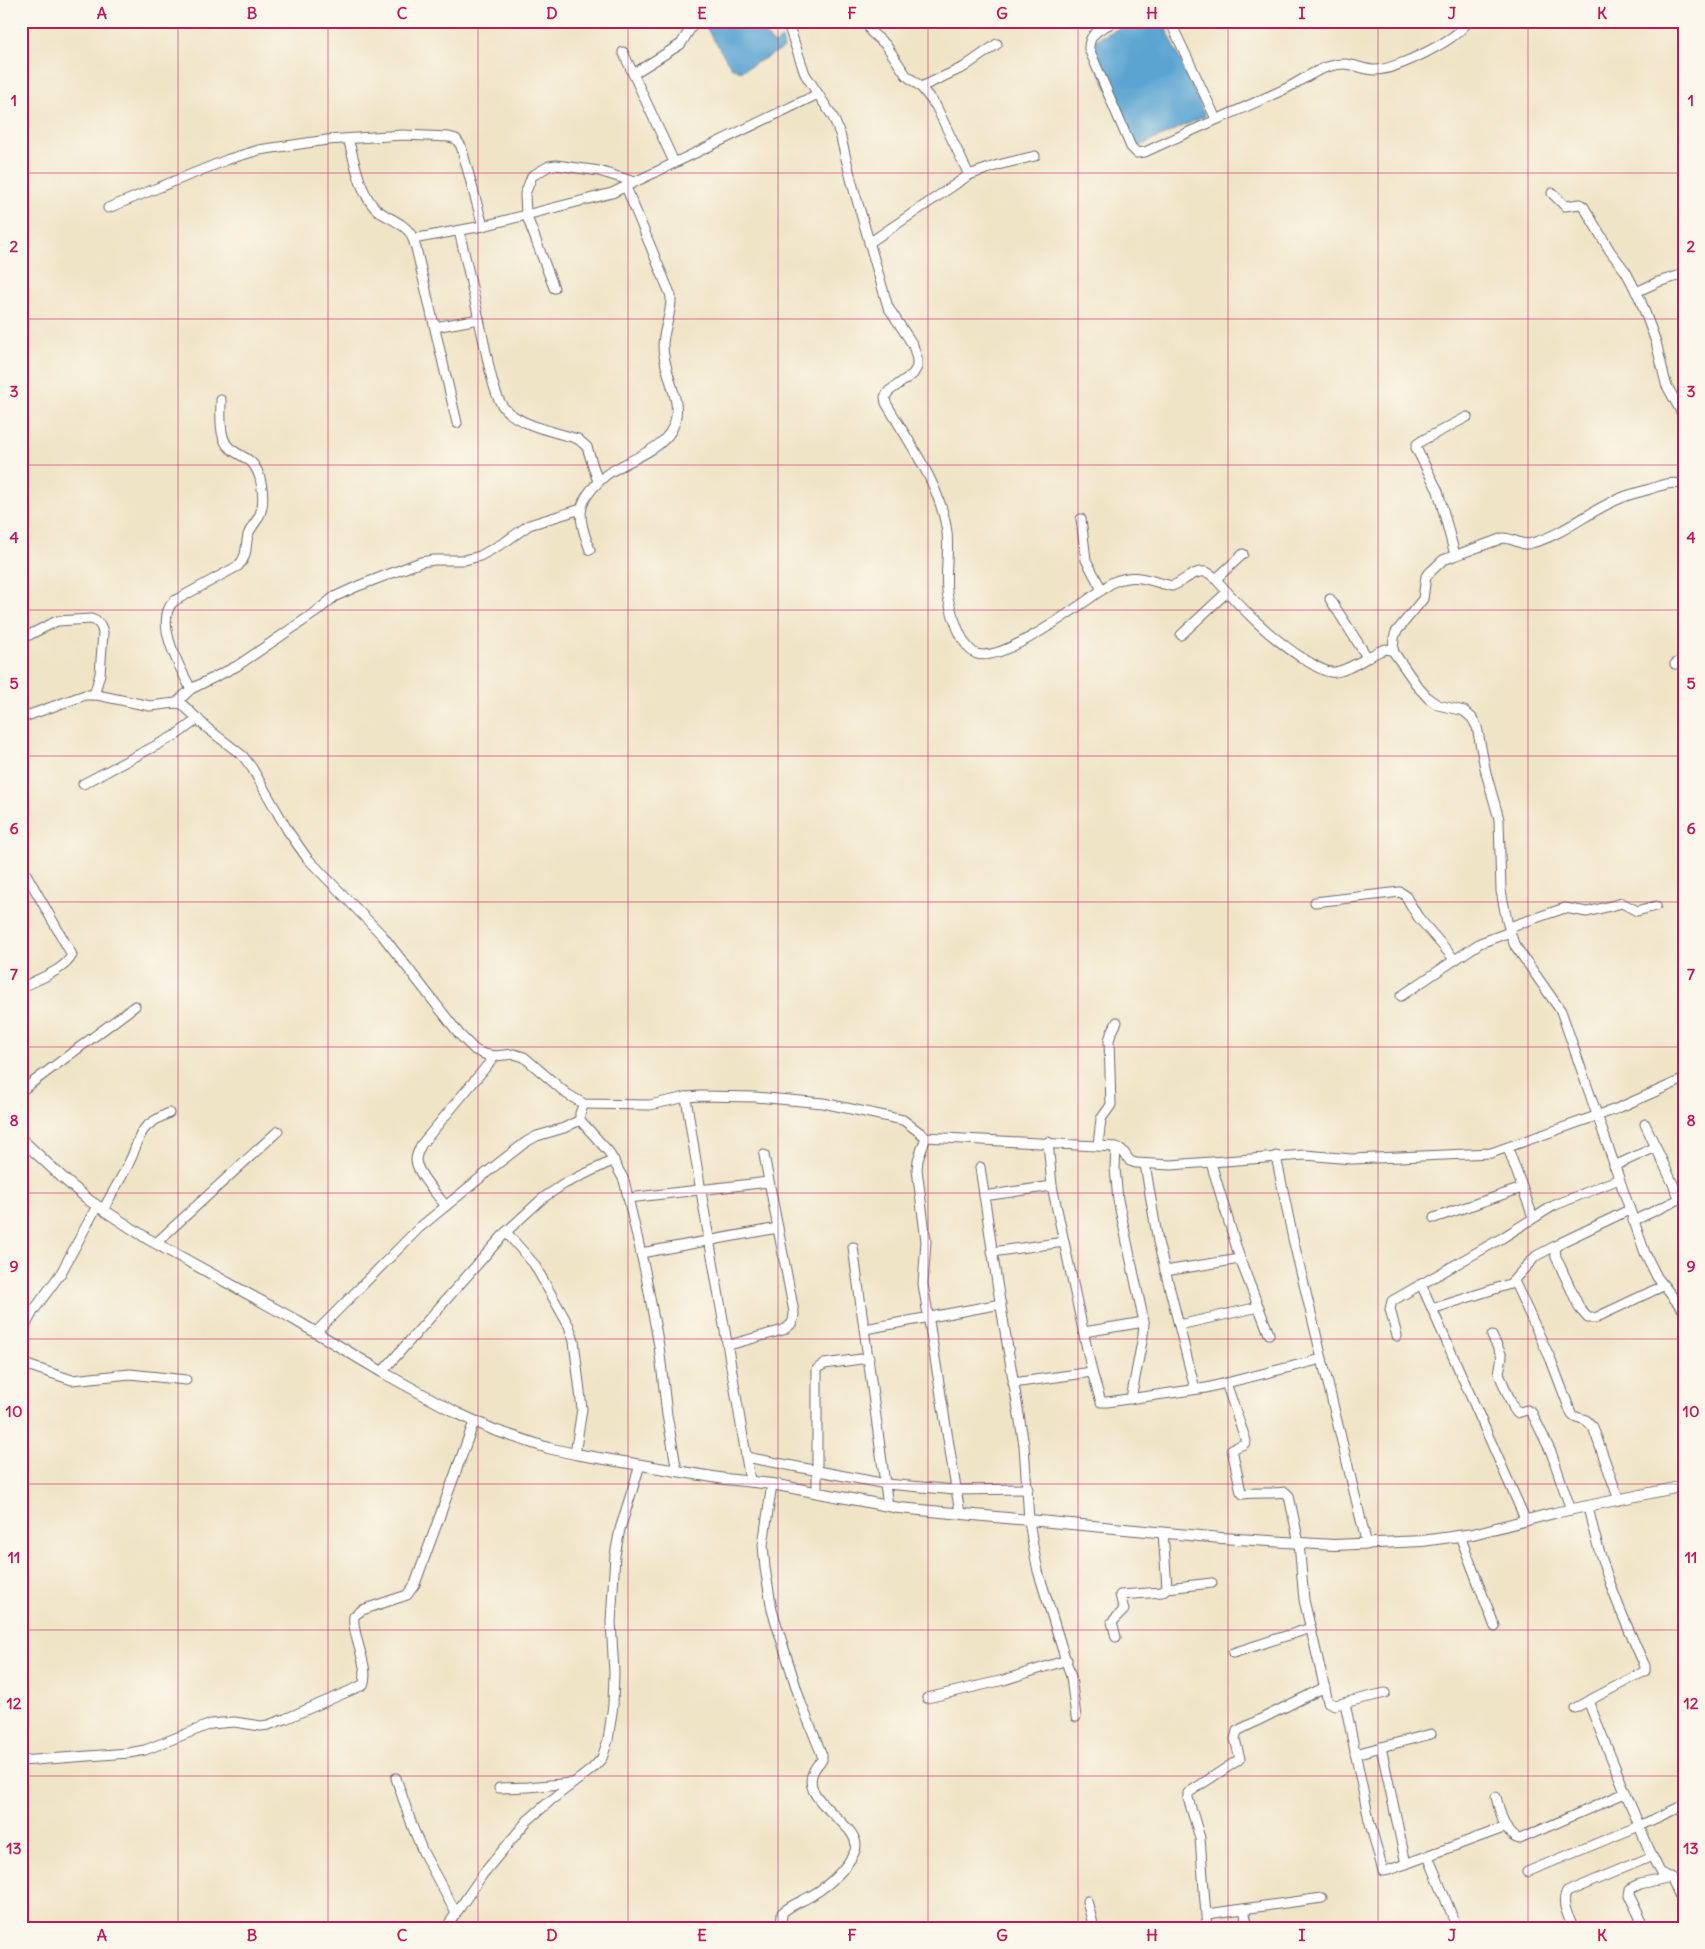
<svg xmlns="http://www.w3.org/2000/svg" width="1705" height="1949" font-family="Delius,sans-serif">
<rect width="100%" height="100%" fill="#fbf7ec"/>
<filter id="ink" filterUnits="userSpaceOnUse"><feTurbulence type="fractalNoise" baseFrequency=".02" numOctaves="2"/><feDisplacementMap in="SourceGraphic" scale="10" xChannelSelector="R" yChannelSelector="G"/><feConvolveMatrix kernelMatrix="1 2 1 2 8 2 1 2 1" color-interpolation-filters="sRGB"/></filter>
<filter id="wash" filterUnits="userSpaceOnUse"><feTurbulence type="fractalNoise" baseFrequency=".0096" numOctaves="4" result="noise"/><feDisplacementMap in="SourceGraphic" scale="20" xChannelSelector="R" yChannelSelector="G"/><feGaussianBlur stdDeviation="1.12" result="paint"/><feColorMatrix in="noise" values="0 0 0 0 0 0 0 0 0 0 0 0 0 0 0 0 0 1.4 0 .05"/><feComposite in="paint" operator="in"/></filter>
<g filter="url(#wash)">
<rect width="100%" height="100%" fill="#f0e4c6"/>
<!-- water -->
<g fill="#5aa4d2" stroke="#3e6386">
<path d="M 702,21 L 766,21 L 770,24 L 764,34 L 775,44 L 782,39 L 784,48 L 741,71 L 731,67 Z"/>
<path d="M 1133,21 L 1163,21 L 1205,116 L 1134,149 L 1099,70 L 1095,40 Z"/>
</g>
</g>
<g filter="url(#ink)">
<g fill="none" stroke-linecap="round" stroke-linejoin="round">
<!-- minor casing -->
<g stroke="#6a666c" stroke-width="11">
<g id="minor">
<path d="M 787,21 L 805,74 L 833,117 L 840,134 L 852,183 L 888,307 L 913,345 L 917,359 L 917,367 L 913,374 L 889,391 L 885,397 L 886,403 C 908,441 938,481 946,526 C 951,549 943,574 948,598 C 951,612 962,649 977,654 C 1005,663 1088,599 1113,582 C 1138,572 1147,581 1172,586 C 1186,581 1198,564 1213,576 C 1241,608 1270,638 1307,661 C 1314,665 1322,671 1331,672 C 1344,674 1368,656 1380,651 L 1386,649 L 1393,651 L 1418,687 L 1429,699 L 1438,705 L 1464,711 L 1472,718 L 1477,727 L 1486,773 L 1499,819 L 1501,891 L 1507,921 L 1514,944 L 1561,1011 L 1645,1253 L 1657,1277 L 1684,1311"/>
<path d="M 866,21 L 871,32 L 886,45 L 906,75 L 921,87 L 936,106 L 969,175"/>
<path d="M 1116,21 C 1103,27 1088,33 1089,49 L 1131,147 L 1137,153 L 1145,152 C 1192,130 1240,110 1287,88 C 1301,81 1316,69 1331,66 C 1352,60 1359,70 1376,70 C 1397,69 1458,40 1468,21"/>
<path d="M 1170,21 L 1216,119"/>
<path d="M 623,52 L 674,162"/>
<path d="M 633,74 L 681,44 L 695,21"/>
<path d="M 921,87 L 964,67 L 997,44"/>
<path d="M 348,139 C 355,161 359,191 375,208 C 385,218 402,221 410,233 C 413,237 414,243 416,248 L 457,423"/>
<path d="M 1552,193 L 1565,206 L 1580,204 L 1584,207 L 1610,251 L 1626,272 L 1640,299 L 1656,342 L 1666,384 L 1684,417"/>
<path d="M 108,208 L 229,159 L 259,150 L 327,140 L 403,135 L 449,137 L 456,139 L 461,146 L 483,226"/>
<path d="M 459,231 C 468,268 476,305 484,343 C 488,360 493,395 504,408 C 520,426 556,432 578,439 L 587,447 L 598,482"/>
<path d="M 413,239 L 483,226 L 612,193 L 818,94"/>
<path d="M 869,243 L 969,175 L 998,165 L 1035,156"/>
<path d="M 554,288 L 526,214 L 525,194 L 532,176 L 549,166 L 556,165 L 599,171 L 635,182"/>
<path d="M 1636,292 L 1658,282 L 1684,274"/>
<path d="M 435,327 L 479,319"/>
<path d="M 1081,519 L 1086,560 L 1102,590"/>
<path d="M 590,550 C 577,514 575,502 606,475 C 634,455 682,447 676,403 C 673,384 663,365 663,346 C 663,329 672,315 671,296 L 626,187"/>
<path d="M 1455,555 L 1438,491 L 1416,448 L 1417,444 L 1423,440 L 1467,417"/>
<path d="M 1216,579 L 1243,554"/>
<path d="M 1330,599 L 1367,657"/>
<path d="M 1181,635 L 1227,592"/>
<path d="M 21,639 L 57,621 L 91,619 C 98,621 102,626 103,633 L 100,674 L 94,695"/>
<path d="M 1393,651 L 1394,638 L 1396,632 L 1423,599 L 1426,576 L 1443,560 L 1503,538 C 1514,538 1522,547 1532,543 C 1565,534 1590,510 1621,498 C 1630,494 1641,492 1650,489 C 1662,485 1672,481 1684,485"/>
<path d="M 1675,664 L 1684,659"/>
<path d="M 191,689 C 180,668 153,621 174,601 L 238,566 C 248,556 245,548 248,535 C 251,526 259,520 261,511 C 265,499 262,473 252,463 C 246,456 234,454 227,445 C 219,434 221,413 221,400"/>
<path d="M 176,703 L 191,689 L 237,666 L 316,612 L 334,597 L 358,586 L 421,562 L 434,560 L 465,560 L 480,556 L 505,542 L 529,525 L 581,509"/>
<path d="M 21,718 L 85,695 L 97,695 L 150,706 L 176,703 L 182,704 L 207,728 L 243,756 L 252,768 L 288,831 L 307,858 L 382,935 L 460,1035 L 475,1050 L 484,1054 L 495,1056 L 514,1054 L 524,1057 L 567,1094 L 584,1104 L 650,1105 L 686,1097 L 701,1096 L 755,1097 L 823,1103 L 903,1120 L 926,1137 L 1116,1147 L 1122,1150 L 1130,1161 L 1136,1163 L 1171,1165 L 1305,1155 L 1352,1159 L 1491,1153 L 1616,1109 L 1684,1079"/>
<path d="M 83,784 L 176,735 L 198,719"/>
<path d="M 21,865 L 72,955 C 64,971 37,979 21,988"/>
<path d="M 1315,902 L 1400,892 L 1405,895 L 1418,917 L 1455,960"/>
<path d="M 1509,927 L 1565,908 L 1587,912 L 1622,903 L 1637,911 L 1656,906"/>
<path d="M 1401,996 L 1480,943 L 1510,932"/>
<path d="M 21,1091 L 135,1006"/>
<path d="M 686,1097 C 705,1225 730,1352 750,1481"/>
<path d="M 584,1104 L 580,1113 L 580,1120 L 608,1151 L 624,1180 L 645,1271 L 659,1346 L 667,1415 L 677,1471"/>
<path d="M 1645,1124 L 1680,1199"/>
<path d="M 926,1137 L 918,1160 L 917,1169 L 926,1241 L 923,1284 L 960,1513"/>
<path d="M 1048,1142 L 1052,1186 L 1092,1372 L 1101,1402 L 1107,1402 L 1206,1388 L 1322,1359"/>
<path d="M 1098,1145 L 1101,1119 L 1111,1105 L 1109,1040 L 1111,1034 L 1117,1022"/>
<path d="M 1116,1147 L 1115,1168 L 1118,1200 L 1144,1322 L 1143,1336 L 1131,1399"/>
<path d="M 1508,1148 L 1533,1217"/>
<path d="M 1276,1156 L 1293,1239 L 1367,1545"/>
<path d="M 1211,1163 L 1240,1259 L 1269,1334"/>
<path d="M 1145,1164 L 1158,1242 L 1195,1389"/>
<path d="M 1614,1166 L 1656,1147"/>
<path d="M 980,1167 L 997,1283 L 1024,1445 L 1029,1520 L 1033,1546 L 1038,1571 L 1071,1677 L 1076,1717"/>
<path d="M 984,1196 L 1052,1186"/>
<path d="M 628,1198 L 769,1182"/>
<path d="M 446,1206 C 438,1196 417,1174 416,1160 C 416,1155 419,1150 421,1145 L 495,1056"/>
<path d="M 103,1210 C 111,1195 120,1180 128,1165 C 143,1135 134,1129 169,1113"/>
<path d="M 1629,1210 L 1562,1242 L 1555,1249 L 1556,1257 L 1580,1309 L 1588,1318 L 1595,1318 L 1663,1286"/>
<path d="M 1434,1218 L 1522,1188"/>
<path d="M 1633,1221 L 1684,1197"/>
<path d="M 506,1232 L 534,1264 L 569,1326 L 574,1341 L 582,1409 L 575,1454"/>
<path d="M 156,1243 L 278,1131"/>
<path d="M 853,1247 L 888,1506"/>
<path d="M 992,1252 L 1064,1242"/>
<path d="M 641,1253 L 778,1228"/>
<path d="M 1165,1271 L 1240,1259"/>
<path d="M 1514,1281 L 1551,1360 L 1571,1413 L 1573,1416 L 1586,1420 L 1593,1427 L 1619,1500"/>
<path d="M 1421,1284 L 1526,1521"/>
<path d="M 1432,1309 L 1510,1284 L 1536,1256 L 1557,1245"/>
<path d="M 1179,1325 L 1259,1307"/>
<path d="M 865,1329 L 1001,1304"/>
<path d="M 316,1332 L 419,1228 L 491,1169 L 526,1142 L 537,1136 L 564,1128 L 580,1120"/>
<path d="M 1084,1332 L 1144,1322"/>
<path d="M 21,1333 L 34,1310 L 61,1273 L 97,1206"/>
<path d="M 1397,1336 L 1390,1309 L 1392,1301 L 1502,1238 L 1553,1206 L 1619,1179"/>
<path d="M 1492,1336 L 1502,1356 L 1499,1374 L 1514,1409 L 1517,1413 L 1527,1410 L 1532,1413 L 1551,1452 L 1571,1510"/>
<path d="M 729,1345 L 783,1330 C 792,1325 794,1322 794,1312 L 764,1155"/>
<path d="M 21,1363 L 72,1380 L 130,1374 L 186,1380"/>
<path d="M 382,1372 L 506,1232 L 543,1198 L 564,1184 L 614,1160"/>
<path d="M 1013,1383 L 1092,1372"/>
<path d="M 1226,1383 L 1246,1441 L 1244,1444 L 1232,1449 L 1241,1492 L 1243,1494 C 1258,1492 1271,1494 1285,1492 L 1289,1496 L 1299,1543 L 1304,1600 L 1328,1702 L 1335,1705 L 1385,1693"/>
<path d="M 746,1457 L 886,1484 L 956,1490 L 1028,1489"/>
<path d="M 772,1484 L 763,1545 L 765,1568 L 772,1610 L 801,1703 L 822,1755 L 822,1760 C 781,1799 870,1823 854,1853 C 846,1869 829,1885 814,1894 C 804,1901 791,1904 782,1913 L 781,1928"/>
<path d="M 817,1493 L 817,1369 L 824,1364 L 869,1358"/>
<path d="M 1460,1536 L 1495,1627"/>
<path d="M 1167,1588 L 1212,1583"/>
<path d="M 1116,1637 L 1112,1622 L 1124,1610 L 1120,1595 L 1162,1592 L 1167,1588 L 1163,1532"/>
<path d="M 1233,1653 L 1311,1628"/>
<path d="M 927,1698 L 1004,1680 L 1067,1660"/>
<path d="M 1588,1701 L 1649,1850 L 1660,1872 L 1672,1879 L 1684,1906"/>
<path d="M 1345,1703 L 1369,1820 L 1383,1871 L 1389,1870 L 1506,1827"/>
<path d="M 1575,1708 L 1645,1671 L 1645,1666 C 1621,1614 1599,1562 1588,1506"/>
<path d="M 1381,1747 L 1406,1864"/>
<path d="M 1355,1754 L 1431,1734"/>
<path d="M 21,1761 L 129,1753 L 145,1750 L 211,1724 L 234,1722 L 261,1726 L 268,1725 L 285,1719 L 363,1685 C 371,1669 351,1635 354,1616 L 362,1610 L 407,1595 L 415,1584 L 474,1422"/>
<path d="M 396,1778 L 413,1828 L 423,1852 L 456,1913"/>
<path d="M 499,1788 L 528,1787 L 572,1783"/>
<path d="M 1496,1797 C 1500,1810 1504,1837 1520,1839 L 1625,1793"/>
<path d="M 1428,1856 L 1457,1928"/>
<path d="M 1527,1872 L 1639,1826 L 1684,1805"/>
<path d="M 1674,1883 L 1684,1878"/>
<path d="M 1087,1901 L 1094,1928"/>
<path d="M 1244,1909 L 1248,1928"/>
<path d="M 1207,1914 L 1322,1898"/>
<path d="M 446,1928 L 483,1874 L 527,1821 L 550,1801 L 592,1769 L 602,1758 L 608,1740 L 613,1705 L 614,1672 L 611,1622 L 615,1555 L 620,1529 L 640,1465"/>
<path d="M 1207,1928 L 1200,1838 L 1188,1798 L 1188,1793 L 1240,1759 L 1235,1739 L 1237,1731 L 1325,1687"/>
<path d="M 1573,1928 C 1569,1917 1560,1903 1567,1892 L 1652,1856"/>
<path d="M 1645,1928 L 1629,1895 L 1630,1889 L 1640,1884 L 1671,1877"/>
</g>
</g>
<!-- tertiary casing -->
<g stroke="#6a666c" stroke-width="12">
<path id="tertiary" d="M 21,1139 L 64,1179 L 90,1201 L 148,1239 L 290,1317 L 382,1372 L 457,1413 L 494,1430 L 548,1448 L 575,1454 L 725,1479 L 772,1484 L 899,1508 L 1221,1538 L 1334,1545 L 1422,1541 L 1473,1534 L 1554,1513 L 1684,1486"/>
</g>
<!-- minor -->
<use href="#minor" stroke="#fff" stroke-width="9"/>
<!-- tertiary -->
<use href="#tertiary" stroke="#fff" stroke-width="10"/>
</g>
</g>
<!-- grid -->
<path fill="none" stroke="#c2185b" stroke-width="1" stroke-opacity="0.55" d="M 178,21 L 178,1928M 328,21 L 328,1928M 478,21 L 478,1928M 628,21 L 628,1928M 778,21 L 778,1928M 928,21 L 928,1928M 1078,21 L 1078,1928M 1228,21 L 1228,1928M 1378,21 L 1378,1928M 1528,21 L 1528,1928M 21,173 L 1684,173M 21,319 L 1684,319M 21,465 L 1684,465M 21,610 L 1684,610M 21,756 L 1684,756M 21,902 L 1684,902M 21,1047 L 1684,1047M 21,1193 L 1684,1193M 21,1339 L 1684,1339M 21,1484 L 1684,1484M 21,1630 L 1684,1630M 21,1776 L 1684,1776"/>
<!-- margin -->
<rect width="1705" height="1949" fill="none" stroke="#fbf7ec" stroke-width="55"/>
<rect x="28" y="28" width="1650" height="1894" fill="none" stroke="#c2185b" stroke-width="2"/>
<g font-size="16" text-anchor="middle" font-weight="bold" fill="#c2185b">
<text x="102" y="19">A</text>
<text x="252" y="19">B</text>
<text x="402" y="19">C</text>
<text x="552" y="19">D</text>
<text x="702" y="19">E</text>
<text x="852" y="19">F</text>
<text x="1002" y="19">G</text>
<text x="1152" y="19">H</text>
<text x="1302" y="19">I</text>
<text x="1452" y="19">J</text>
<text x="1602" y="19">K</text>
<text x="14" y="106">1</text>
<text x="1691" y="106">1</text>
<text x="14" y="252">2</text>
<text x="1691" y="252">2</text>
<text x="14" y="397">3</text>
<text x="1691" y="397">3</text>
<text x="14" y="543">4</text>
<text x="1691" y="543">4</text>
<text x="14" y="689">5</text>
<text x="1691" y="689">5</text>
<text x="14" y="834">6</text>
<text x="1691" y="834">6</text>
<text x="14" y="980">7</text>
<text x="1691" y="980">7</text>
<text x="14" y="1126">8</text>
<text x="1691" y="1126">8</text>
<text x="14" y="1272">9</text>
<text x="1691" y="1272">9</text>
<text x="14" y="1417">10</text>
<text x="1691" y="1417">10</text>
<text x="14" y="1563">11</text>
<text x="1691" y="1563">11</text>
<text x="14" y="1709">12</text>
<text x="1691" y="1709">12</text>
<text x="14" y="1854">13</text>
<text x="1691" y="1854">13</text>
<text x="102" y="1941">A</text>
<text x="252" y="1941">B</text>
<text x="402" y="1941">C</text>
<text x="552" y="1941">D</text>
<text x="702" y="1941">E</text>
<text x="852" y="1941">F</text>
<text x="1002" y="1941">G</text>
<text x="1152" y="1941">H</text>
<text x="1302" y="1941">I</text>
<text x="1452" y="1941">J</text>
<text x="1602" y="1941">K</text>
</g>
</svg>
